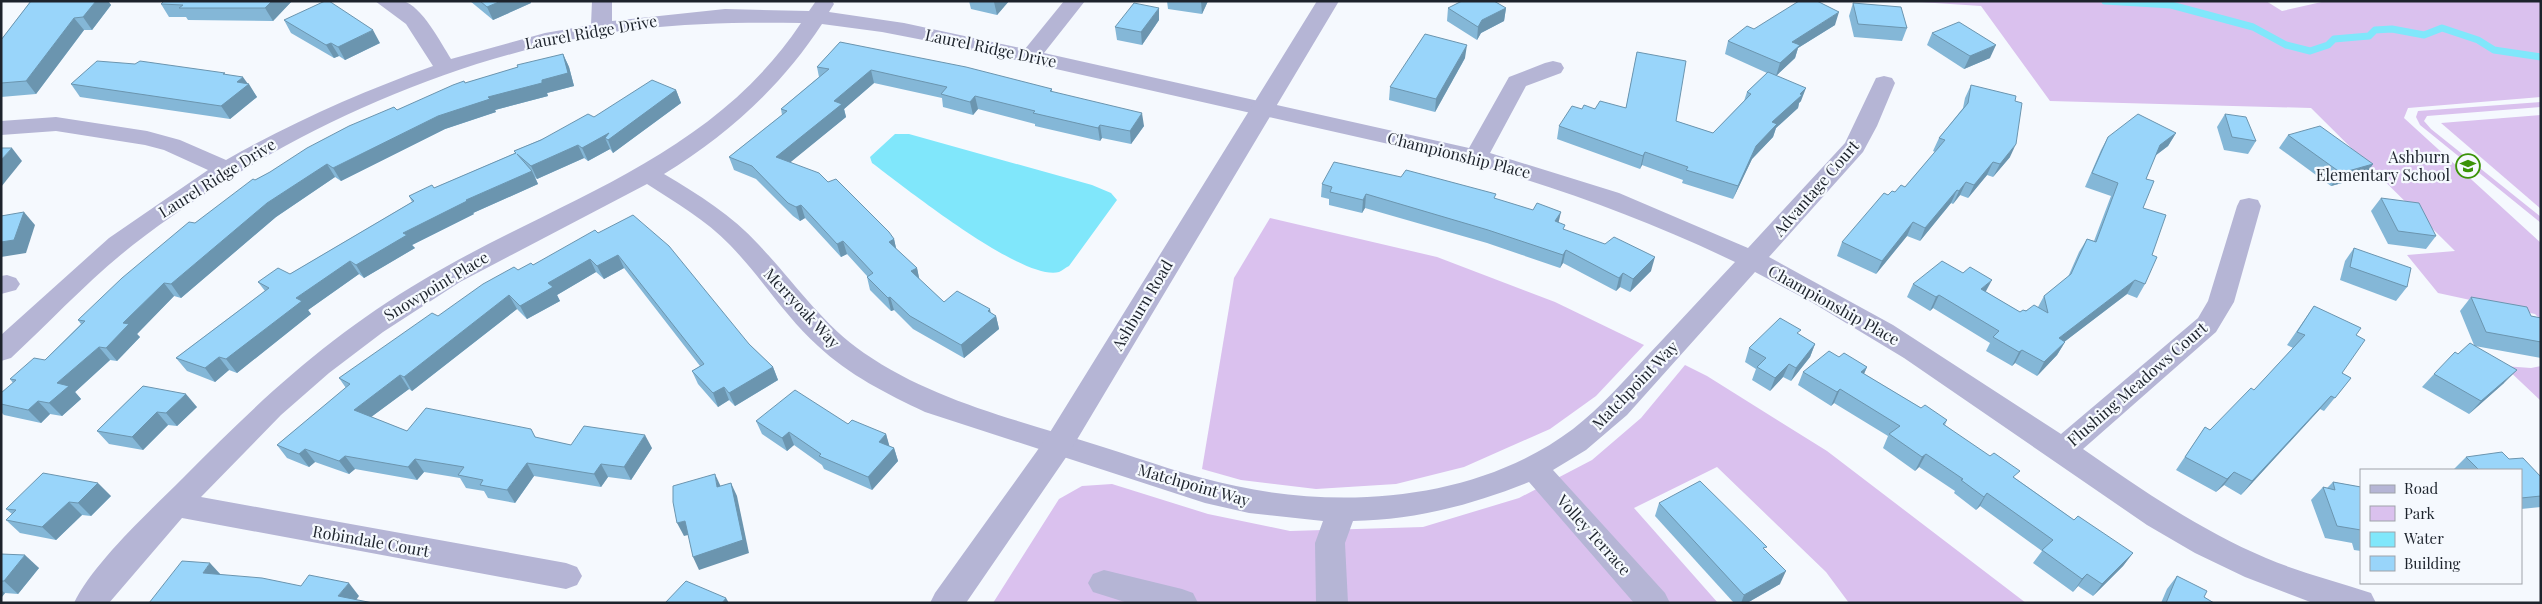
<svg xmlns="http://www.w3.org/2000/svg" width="2542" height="604" font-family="'Playfair Display',serif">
<rect width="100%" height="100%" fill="#f5f9fe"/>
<!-- green -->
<g fill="#dac1ee">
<path d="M 1904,1 L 2266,1 L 2282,11 L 2326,1 L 2541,1 L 2541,97 L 2408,108 L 2404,118 L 2541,243 L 2541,320 L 2535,314 L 2438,293 L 2407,255 L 2455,251 L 2311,108 L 2050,101 L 1981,6 Z"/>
<path d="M 2541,102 L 2541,107 L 2427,116 L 2424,121 L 2431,129 L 2541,217 L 2541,223 L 2420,125 L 2416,117 L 2418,111 Z"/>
<path d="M 2541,115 L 2541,209 L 2441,123 Z"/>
<path d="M 1270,218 L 1437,257 L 1555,302 L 1644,345 L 1596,396 L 1550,429 L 1464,467 L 1396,484 L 1316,489 L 1241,480 L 1202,469 L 1234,278 Z"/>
<path d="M 1685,365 L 1707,376 L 1827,451 L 2026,603 L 1849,603 L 1826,572 L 1717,467 L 1634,508 L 1718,603 L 993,603 L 1059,499 L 1082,486 L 1112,484 L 1208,514 L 1290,531 L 1423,527 L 1519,498 L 1592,460 L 1641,418 Z"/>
<path d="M 2504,366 L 2531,368 L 2541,366 L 2541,401 Z"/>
</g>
<!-- water -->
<path fill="#80e7fb" d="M 895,134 L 909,134 L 1092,185 L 1111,193 L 1117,200 L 1069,266 C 1066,267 1062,271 1059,272 C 1023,282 903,186 872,163 L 870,157 Z"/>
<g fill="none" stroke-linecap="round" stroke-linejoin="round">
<!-- stream -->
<path stroke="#80e7fb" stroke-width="7" d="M 2105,1 L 2171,5 L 2253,27 L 2286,45 L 2310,51 L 2328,45 L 2334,39 L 2369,36 L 2375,30 L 2392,29 L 2424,35 L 2442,28 L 2478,40 L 2494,50 L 2541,57"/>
<!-- minor -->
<g fill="#b5b5d5" fill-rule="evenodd">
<path d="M 375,1 C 383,1 395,0 403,1 C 422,6 441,43 451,59 L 545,33 L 591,25 L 592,1 L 612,1 L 612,21 L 725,9 L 809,11 L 816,1 L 832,1 L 834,4 L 829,12 L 904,23 L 1025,49 L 1064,1 L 1085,1 L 1044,53 L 1469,148 L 1509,77 L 1545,63 L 1553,61 L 1561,63 L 1564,68 L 1561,73 L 1526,86 L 1490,153 L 1619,193 L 1748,248 L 1845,143 L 1876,78 L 1884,76 L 1892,78 L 1895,83 L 1877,126 L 1863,152 L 1769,257 L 1893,325 L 2061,434 L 2198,318 L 2208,301 L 2237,206 L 2240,200 L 2249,198 L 2258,200 L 2261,206 L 2234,302 L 2216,332 L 2083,449 C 2142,490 2200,530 2266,558 C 2301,573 2336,581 2371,593 L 2376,603 L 2313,603 L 2245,577 L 2195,553 L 2147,525 L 1904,358 L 1813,303 L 1755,272 L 1627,415 L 1586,450 L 1553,470 L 1665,593 L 1670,603 L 1634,603 L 1529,482 C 1472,505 1414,520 1353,521 L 1345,543 L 1348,603 L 1316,603 L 1315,543 L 1323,521 L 1249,513 L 1205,503 L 925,412 C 887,394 849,375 818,346 C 785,316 761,277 730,245 C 706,220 676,203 647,184 L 460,282 L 383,332 L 329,373 L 281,415 L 201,497 L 566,563 L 577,567 L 582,576 L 577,585 L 566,589 L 182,518 L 109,603 L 74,603 C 93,563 151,510 183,478 C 259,401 328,336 423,280 C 556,200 710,160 801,23 C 746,22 692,23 637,29 C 462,50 286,131 146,235 C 97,271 55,317 11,358 L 1,361 L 1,335 L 109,238 L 208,170 L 164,150 L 145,145 L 56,131 L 1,135 L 1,121 L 56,117 L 147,131 L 180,140 L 226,160 C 293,122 361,92 433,66 L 406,24 ZM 822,24 L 882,32 L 949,45 L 1455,159 C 1552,185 1645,219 1735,262 C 1706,293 1678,323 1649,354 C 1625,380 1601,407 1573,429 C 1480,499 1347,510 1236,486 C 1191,477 1147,461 1103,447 C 1022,421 935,402 864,353 C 822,324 794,282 759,245 C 732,215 699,195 664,174 C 727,135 781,87 822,24 Z"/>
<path d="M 7,275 L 16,278 L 20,284 L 16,290 L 1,294 L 1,276 Z"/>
<path d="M 1104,570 L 1182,589 L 1193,593 L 1198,603 L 1128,603 L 1093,592 L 1088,583 L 1093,574 Z"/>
</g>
<!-- tertiary -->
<path fill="#b5b5d5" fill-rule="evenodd" d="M 1317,1 L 1339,1 L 1069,453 L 966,603 L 930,603 L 935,593 L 1047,437 Z"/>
</g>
<!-- wall -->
<g fill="#84b7d7">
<path d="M 31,1 L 108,1 L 111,5 L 92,30 L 84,30 L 36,94 L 1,97 L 1,40 Z"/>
<path d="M 164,1 L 292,1 L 273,21 L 188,20 L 186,17 L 169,17 L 161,4 Z"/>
<path d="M 470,1 L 530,1 L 531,3 L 493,20 Z"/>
<path d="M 969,1 L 1009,1 L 997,15 L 971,9 Z"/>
<path d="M 1167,1 L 1208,1 L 1202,14 L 1168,9 Z"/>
<path d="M 1853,3 L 1907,28 L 1902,41 L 1854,37 L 1849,16 Z"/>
<path d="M 1448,8 L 1506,8 L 1504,21 L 1481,33 L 1477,40 L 1447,21 Z"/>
<path d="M 284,20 L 380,43 L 345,60 L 339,56 L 334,58 L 291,33 Z"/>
<path d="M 1159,20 L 1142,45 L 1117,40 L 1115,27 Z"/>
<path d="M 1835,25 L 1798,48 L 1795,58 L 1776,76 L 1801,101 L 1799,103 L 1798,108 L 1776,128 L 1773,137 L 1752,159 L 1733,199 L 1682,183 L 1683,180 L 1642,165 L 1640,169 L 1557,139 L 1559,126 L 1582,109 L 1626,108 L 1637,52 L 1676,121 L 1713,133 L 1744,101 L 1747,92 L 1767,73 L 1725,54 L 1728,41 L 1754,29 Z"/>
<path d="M 1932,33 L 1990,58 L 1964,69 L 1927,45 Z"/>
<path d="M 840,42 L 1052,89 L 1052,92 L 1144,126 L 1131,144 L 1102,138 L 1100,141 L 1035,126 L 1035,124 L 978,109 L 973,115 L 943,107 L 942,98 L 874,83 L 844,109 L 846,117 L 790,162 L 828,182 L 894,239 L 896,249 L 917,268 L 919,279 L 944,302 L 991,313 L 996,316 L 999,329 L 964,358 L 913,329 L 894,310 L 891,311 L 870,290 L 867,277 L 867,276 L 847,254 L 841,257 L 805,218 L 800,221 L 793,216 L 756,179 L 734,170 L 729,157 L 782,115 L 781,109 L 819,77 L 817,67 Z"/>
<path d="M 563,54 L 569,67 L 574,86 L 547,93 L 548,96 L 495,110 L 496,112 L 445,129 L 341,181 L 335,177 L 276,217 L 181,298 L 174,296 L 137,334 L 140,337 L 117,361 L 110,360 L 75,392 L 81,399 L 62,416 L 50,414 L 41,423 L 4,415 L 1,412 L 1,393 L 13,383 L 10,379 L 45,360 L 81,324 L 78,320 L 195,223 L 255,180 L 397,110 L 465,83 Z"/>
<path d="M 1465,58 L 1435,112 L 1389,100 L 1390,87 Z"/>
<path d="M 226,75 L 247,83 L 257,97 L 230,119 L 80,97 L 71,84 Z"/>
<path d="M 1971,85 L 2010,157 L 1993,177 L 1987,175 L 1968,198 L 1960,195 L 1953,204 L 1951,203 L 1920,241 L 1907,236 L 1876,274 L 1837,256 L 1842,242 L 1888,195 L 1905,187 L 1935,152 L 1933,151 L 1939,138 L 1963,108 L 1965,98 Z"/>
<path d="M 676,90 L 681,103 L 613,153 L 610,149 L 588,161 L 584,158 L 537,179 L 535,177 L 538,184 L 473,213 L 474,214 L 412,245 L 415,248 L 364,278 L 359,274 L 308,310 L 311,314 L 237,373 L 229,370 L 215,382 L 187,371 L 176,358 L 265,291 L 258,282 L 290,274 L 412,202 L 409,196 L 434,188 L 515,153 L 514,151 L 594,117 Z"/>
<path d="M 2225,114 L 2256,141 L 2248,154 L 2224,150 L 2217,127 Z"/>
<path d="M 2176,133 L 2168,146 L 2155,156 L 2146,179 L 2143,208 L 2152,255 L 2145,284 L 2137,298 L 2127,294 L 2064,342 L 2065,342 L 2057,355 L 2037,376 L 2015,363 L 2012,366 L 1986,351 L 1990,343 L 1933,308 L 1930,311 L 1907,297 L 1913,284 L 1986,292 L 2020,312 L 2038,307 L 2044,296 L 2068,277 L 2079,252 L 2087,239 L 2094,241 L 2111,196 L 2085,187 L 2101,150 L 2108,137 Z"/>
<path d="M 2288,135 L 2373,164 L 2364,177 L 2331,186 L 2279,148 Z"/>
<path d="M 1322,184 L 1495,199 L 1559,223 L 1564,230 L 1651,271 L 1630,292 L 1620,287 L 1616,291 L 1563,263 L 1560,268 L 1487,243 L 1365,208 L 1362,213 L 1329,205 L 1329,199 L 1321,197 Z"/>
<path d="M 2381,198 L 2436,236 L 2426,249 L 2388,244 L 2371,211 Z"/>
<path d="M 598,233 L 749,344 L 773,367 L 778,380 L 735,406 L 729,400 L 718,407 L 698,384 L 692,371 L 700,366 L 624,268 L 604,279 L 596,272 L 557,295 L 560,301 L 527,319 L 517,309 L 412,391 L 409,389 L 371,417 L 407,431 L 531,429 L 536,438 L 571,445 L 652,448 L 631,480 L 608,477 L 601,487 L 534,476 L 515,503 L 488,498 L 484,491 L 466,488 L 460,478 L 424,472 L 417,480 L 355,469 L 349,474 L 315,462 L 309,467 L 287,458 L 277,445 L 346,388 L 339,378 L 438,316 L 518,270 L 533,265 Z"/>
<path d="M 2354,248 L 2407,287 L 2396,301 L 2340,280 L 2345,261 Z"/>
<path d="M 2471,297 L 2531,316 L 2541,318 L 2541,358 L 2475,346 L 2504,383 L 2469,414 L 2422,387 L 2434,374 L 2474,345 L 2460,311 Z"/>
<path d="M 2314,306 L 2356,335 L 2342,373 L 2351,378 L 2324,411 L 2320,409 L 2241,495 L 2224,485 L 2216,492 L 2176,470 L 2205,427 L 2210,430 L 2254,390 L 2293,348 L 2287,345 Z"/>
<path d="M 1799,335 L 1815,344 L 1810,357 L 1791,381 L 1783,377 L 1770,391 L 1752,380 L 1756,369 L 1745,362 L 1749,348 Z"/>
<path d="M 1839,357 L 1867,367 L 1864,374 L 1921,408 L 1947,420 L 1945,425 L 2015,478 L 2074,520 L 2133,553 L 2123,566 L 2093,596 L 2078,586 L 2073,592 L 2033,563 L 2042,551 L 1980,506 L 1976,510 L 1954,493 L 1955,491 L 1919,467 L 1915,471 L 1883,448 L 1888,436 L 1834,403 L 1831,406 L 1798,385 L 1803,372 Z"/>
<path d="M 143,386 L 197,407 L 177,426 L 168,425 L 143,450 L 109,444 L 97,431 Z"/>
<path d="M 756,421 L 848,424 L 886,434 L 889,446 L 894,448 L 898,461 L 872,490 L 824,469 L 822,465 L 794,445 L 787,451 L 762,434 Z"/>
<path d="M 2466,457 L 2509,459 L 2541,477 L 2541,507 L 2521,509 L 2521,470 L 2453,470 Z"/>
<path d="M 2333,482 L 2361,487 L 2361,551 L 2354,550 L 2352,543 L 2325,538 L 2311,500 L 2323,487 L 2327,488 Z"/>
<path d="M 111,496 L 91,516 L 82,515 L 56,540 L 20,533 L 6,520 L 12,514 L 6,509 Z"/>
<path d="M 1659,503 L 1765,550 L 1780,584 L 1747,603 L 1734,603 L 1655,516 Z"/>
<path d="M 1,554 L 39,568 L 18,594 L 5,593 L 1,598 Z"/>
<path d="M 2177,576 L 2204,597 L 2214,603 L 2161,603 L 2167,589 Z"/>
</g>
<!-- shaded-wall -->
<g fill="#6b95af">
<path d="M 96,1 L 108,1 L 111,5 L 92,30 L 83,17 Z"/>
<path d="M 272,1 L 292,1 L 273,21 L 265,8 Z"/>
<path d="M 501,1 L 530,1 L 531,3 L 493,20 L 487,7 Z"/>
<path d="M 995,1 L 1009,1 L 997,15 L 994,2 Z"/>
<path d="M 1201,1 L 1208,1 L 1202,14 Z"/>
<path d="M 1159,8 L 1159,20 L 1142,45 L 1141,32 Z"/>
<path d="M 1506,8 L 1504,21 L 1481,33 L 1477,40 L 1478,27 L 1482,20 Z"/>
<path d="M 1839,12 L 1835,25 L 1798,48 L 1795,58 L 1776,76 L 1780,63 L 1792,42 Z"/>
<path d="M 74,18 L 84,30 L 36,94 L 26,81 Z"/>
<path d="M 373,30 L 380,43 L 345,60 L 338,47 Z"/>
<path d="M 331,43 L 339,56 L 334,58 L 326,45 Z"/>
<path d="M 1467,45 L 1465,58 L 1435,112 L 1436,99 Z"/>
<path d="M 1996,45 L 1990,58 L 1964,69 L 1970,56 Z"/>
<path d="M 563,54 L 569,67 L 574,86 L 547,93 L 548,96 L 495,110 L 496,112 L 445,129 L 341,181 L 333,168 L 438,116 L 488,97 L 542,80 Z"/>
<path d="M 871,70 L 874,83 L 844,109 L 846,117 L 781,170 L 776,157 L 834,101 Z"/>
<path d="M 243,77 L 248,84 L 249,84 L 257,97 L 230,119 L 221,106 L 237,82 Z"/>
<path d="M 1806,88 L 1801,101 L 1799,103 L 1798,108 L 1776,128 L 1773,137 L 1752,159 L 1733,199 L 1738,186 L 1756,146 L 1772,122 Z"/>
<path d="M 676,90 L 681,103 L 613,153 L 608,140 L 605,138 L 610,149 L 588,161 L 582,148 Z"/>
<path d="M 975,96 L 978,109 L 973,115 L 970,102 Z"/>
<path d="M 1142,113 L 1144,126 L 1131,144 L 1130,131 Z"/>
<path d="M 1100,125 L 1102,138 L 1100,141 L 1098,128 Z"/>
<path d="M 2176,133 L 2168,146 L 2152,158 L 2160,145 Z"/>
<path d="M 2016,144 L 2010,157 L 1993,177 L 2000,164 Z"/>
<path d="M 578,145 L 584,158 L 537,179 L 531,166 Z"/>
<path d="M 12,148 L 22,161 L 1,187 L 1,160 Z"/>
<path d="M 1645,152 L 1642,165 L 1640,169 L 1643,156 Z"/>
<path d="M 1993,162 L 1987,175 L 1968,198 L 1974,185 Z"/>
<path d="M 327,164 L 335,177 L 276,217 L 181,298 L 171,284 L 267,203 Z"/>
<path d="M 2373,164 L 2364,177 L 2331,186 L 2341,173 Z"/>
<path d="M 532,171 L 538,184 L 473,213 L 474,214 L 412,245 L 415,248 L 364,278 L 356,265 L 403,233 L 466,200 Z"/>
<path d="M 1966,182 L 1960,195 L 1953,204 L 1959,191 Z"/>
<path d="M 1957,190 L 1951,203 L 1920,241 L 1925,228 Z"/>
<path d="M 1366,194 L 1365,208 L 1362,213 L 1363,200 Z"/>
<path d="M 801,205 L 805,218 L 800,221 L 796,207 Z"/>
<path d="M 24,212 L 35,225 L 26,253 L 1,257 L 1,242 Z"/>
<path d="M 1561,212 L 1558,225 L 1555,221 Z"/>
<path d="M 1913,222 L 1907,236 L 1876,274 L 1882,261 Z"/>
<path d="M 894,239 L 897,252 L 889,242 Z"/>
<path d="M 843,241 L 847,254 L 841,257 L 837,244 Z"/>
<path d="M 1566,250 L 1563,263 L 1560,268 L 1563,255 Z"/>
<path d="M 618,255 L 624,268 L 604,279 L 597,266 Z"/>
<path d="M 1655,257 L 1651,271 L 1630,292 L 1633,279 Z"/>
<path d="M 590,259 L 596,272 L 557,295 L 560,301 L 527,319 L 520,306 L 548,283 Z"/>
<path d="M 350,261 L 359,274 L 308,310 L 311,314 L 237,373 L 226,359 L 296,298 Z"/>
<path d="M 917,268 L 920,282 L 911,271 Z"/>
<path d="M 1623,273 L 1620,287 L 1616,291 L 1619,278 Z"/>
<path d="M 1992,280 L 1985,293 L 1981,289 Z"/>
<path d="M 2135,280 L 2127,294 L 2051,352 L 2059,338 Z"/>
<path d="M 164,283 L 174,296 L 137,334 L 140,337 L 117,361 L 106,348 L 123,323 Z"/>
<path d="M 509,295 L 517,309 L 412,391 L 404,377 Z"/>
<path d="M 1939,295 L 1933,308 L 1930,311 L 1936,297 Z"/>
<path d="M 890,297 L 894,310 L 891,311 L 888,298 Z"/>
<path d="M 990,309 L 992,319 L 996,316 L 999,329 L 964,358 L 961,345 L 988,311 Z"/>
<path d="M 2065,342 L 2057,355 L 2037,376 L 2044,362 Z"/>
<path d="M 1815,344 L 1810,357 L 1791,381 L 1796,368 Z"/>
<path d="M 99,347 L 110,360 L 75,392 L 81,399 L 62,416 L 49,403 L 57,383 Z"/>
<path d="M 2022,350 L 2015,363 L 2012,366 L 2019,352 Z"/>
<path d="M 219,357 L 229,370 L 215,382 L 205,368 Z"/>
<path d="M 1789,364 L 1783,377 L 1770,391 L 1775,378 Z"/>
<path d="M 773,367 L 778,380 L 735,406 L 729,393 Z"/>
<path d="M 1867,367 L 1861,380 L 1861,372 Z"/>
<path d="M 2517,370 L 2504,383 L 2469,414 L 2481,401 Z"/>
<path d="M 400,375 L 409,389 L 363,423 L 354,410 Z"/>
<path d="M 724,387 L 729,400 L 718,407 L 713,393 Z"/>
<path d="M 1840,389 L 1834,403 L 1831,406 L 1837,392 Z"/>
<path d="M 186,394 L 197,407 L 177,426 L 166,413 Z"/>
<path d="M 2331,396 L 2320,409 L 2241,495 L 2252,481 Z"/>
<path d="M 38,401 L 50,414 L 41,423 L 28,410 Z"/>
<path d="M 157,412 L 168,425 L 143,450 L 132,437 Z"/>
<path d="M 789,432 L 794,445 L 787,451 L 782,438 Z"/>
<path d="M 886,434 L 890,448 L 879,442 Z"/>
<path d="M 645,435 L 652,448 L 631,480 L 624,467 Z"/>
<path d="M 894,448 L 898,461 L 872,490 L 868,477 Z"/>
<path d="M 305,449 L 315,462 L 309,467 L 299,454 Z"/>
<path d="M 1926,454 L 1919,467 L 1915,471 L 1922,457 Z"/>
<path d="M 345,456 L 355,469 L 349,474 L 339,461 Z"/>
<path d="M 415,459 L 424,472 L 417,480 L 408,467 Z"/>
<path d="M 527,463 L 534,476 L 515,503 L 507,490 Z"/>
<path d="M 601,464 L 608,477 L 601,487 L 594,474 Z"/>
<path d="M 2234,472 L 2224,485 L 2216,492 L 2227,479 Z"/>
<path d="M 715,474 L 721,487 L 717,487 Z"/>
<path d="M 98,483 L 111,496 L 91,516 L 78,503 Z"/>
<path d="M 731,483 L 737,496 L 749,553 L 699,570 L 693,557 Z"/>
<path d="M 1987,493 L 1980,506 L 1976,510 L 1984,497 Z"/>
<path d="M 69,502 L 82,515 L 56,540 L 42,527 Z"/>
<path d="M 685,521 L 692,534 L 684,536 L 677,523 Z"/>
<path d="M 2133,553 L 2123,566 L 2093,596 L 2102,584 Z"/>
<path d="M 25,555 L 39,568 L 18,594 L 4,581 Z"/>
<path d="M 210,563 L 222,576 L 203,573 Z"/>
<path d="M 1786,571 L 1780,584 L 1747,603 L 1741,603 L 1744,595 Z"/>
<path d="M 2087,574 L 2078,586 L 2073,592 L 2082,579 Z"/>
<path d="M 349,583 L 359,596 L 354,603 L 338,596 Z"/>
<path d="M 1,590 L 5,593 L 1,598 Z"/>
<path d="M 726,598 L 729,603 L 722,603 Z"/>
</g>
<!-- building -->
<g fill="#99d5fa" stroke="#6b95af">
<path d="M 31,1 L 96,1 L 83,17 L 74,18 L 26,81 L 1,83 L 1,40 Z"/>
<path d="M 164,1 L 272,1 L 265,8 L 179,8 L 183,5 L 161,4 Z"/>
<path d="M 325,1 L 329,1 L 373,30 L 338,47 L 331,43 L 326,45 L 284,20 Z"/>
<path d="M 480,1 L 501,1 L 487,7 Z"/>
<path d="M 1462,1 L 1494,1 L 1506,8 L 1482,20 L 1478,27 L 1448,8 Z"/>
<path d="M 1799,1 L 1817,1 L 1839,12 L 1792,42 L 1800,45 L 1780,63 L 1728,41 L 1747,26 L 1754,29 Z"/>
<path d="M 1134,3 L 1159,8 L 1141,32 L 1115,27 Z"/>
<path d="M 1853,3 L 1901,7 L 1907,28 L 1858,24 Z"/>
<path d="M 1959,22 L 1996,45 L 1970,56 L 1932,33 Z"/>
<path d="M 1425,34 L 1467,45 L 1436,99 L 1390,87 Z"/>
<path d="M 840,42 L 966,67 L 1052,89 L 1050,91 L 1142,113 L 1130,131 L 1100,125 L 1098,128 L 1033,113 L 1035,111 L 975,96 L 970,102 L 941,94 L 947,87 L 871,70 L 834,101 L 842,104 L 776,157 L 819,173 L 828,182 L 836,179 L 889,232 L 894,239 L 889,242 L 917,268 L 911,271 L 944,302 L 957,291 L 990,309 L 988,311 L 996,316 L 961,345 L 910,316 L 890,297 L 888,298 L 867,277 L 873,273 L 843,241 L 837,244 L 801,205 L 796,207 L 788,203 L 752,166 L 729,157 L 787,111 L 781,109 L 829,69 L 817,67 Z"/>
<path d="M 1637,52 L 1686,61 L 1676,121 L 1713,133 L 1751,94 L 1747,92 L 1768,72 L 1806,88 L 1800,94 L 1802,95 L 1772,122 L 1777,124 L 1756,146 L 1738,186 L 1686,170 L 1688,167 L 1645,152 L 1643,156 L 1559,126 L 1572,106 L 1582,109 L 1584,105 L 1595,109 L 1600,101 L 1626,108 Z"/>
<path d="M 563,54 L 568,73 L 542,80 L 542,83 L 488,97 L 490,99 L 438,116 L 333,168 L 327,164 L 267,203 L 171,284 L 164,283 L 123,323 L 129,324 L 106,348 L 99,347 L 57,383 L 69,386 L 49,403 L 38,401 L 28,410 L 1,404 L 1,393 L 16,380 L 10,379 L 34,358 L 45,360 L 85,321 L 78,320 L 122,278 L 189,222 L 195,223 L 253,179 L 255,180 L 270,172 L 307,148 L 349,126 L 394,107 L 397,110 L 453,85 L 464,81 L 465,83 L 518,67 L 517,65 Z"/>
<path d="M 97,61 L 135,64 L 140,61 L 225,73 L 223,74 L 243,77 L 237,82 L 249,84 L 221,106 L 71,84 Z"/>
<path d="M 652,80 L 676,90 L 608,140 L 605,138 L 609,133 L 582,148 L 578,145 L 531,166 L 517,154 L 532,171 L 466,200 L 467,201 L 403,233 L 407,235 L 356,265 L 350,261 L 296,298 L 302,301 L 226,359 L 219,357 L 205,368 L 176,358 L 269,288 L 258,282 L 278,268 L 290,274 L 414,201 L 409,196 L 432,185 L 434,188 L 516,153 L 514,151 L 541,140 L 588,114 L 594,117 Z"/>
<path d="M 1971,85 L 2016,96 L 2015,101 L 2022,103 L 2016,144 L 2000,164 L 1993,162 L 1974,185 L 1966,182 L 1959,191 L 1957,190 L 1925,228 L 1913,222 L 1882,261 L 1842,242 L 1884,193 L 1888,195 L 1892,191 L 1895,192 L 1901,185 L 1905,187 L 1945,140 L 1939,138 L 1968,103 Z"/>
<path d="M 2138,114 L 2176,133 L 2160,145 L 2146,179 L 2154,181 L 2143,208 L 2166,215 L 2152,255 L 2157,257 L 2145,284 L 2135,280 L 2059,338 L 2065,342 L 2044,362 L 2022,350 L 2019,352 L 1993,337 L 1999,331 L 1939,295 L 1936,297 L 1913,284 L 1942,261 L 1963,273 L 1970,267 L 1992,280 L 1981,289 L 2020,312 L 2023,310 L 2026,311 L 2034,305 L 2048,313 L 2044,296 L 2071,274 L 2087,239 L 2096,242 L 2118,183 L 2092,173 L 2108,137 Z"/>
<path d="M 2225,114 L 2246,117 L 2256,141 L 2232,137 Z"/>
<path d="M 2320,126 L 2373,164 L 2341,173 L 2288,135 Z"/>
<path d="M 1,148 L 12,148 L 1,160 Z"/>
<path d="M 1334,162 L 1401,177 L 1406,170 L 1496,194 L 1494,198 L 1533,210 L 1537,203 L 1561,212 L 1555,221 L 1565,225 L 1563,229 L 1605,244 L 1614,237 L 1655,257 L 1633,279 L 1623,273 L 1619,278 L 1566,250 L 1563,255 L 1488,230 L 1366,194 L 1363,200 L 1330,192 L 1332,187 L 1322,184 Z"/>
<path d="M 2381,198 L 2419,203 L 2436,236 L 2398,231 Z"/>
<path d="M 24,212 L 14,240 L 1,242 L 1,216 Z"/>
<path d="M 633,215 L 669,246 L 749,344 L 773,367 L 729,393 L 724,387 L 713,393 L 692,371 L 704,364 L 618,255 L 597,266 L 590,259 L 548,283 L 553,287 L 520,306 L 509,295 L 404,377 L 400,375 L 354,410 L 407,431 L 426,408 L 531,429 L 535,437 L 571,445 L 584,426 L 645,435 L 624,467 L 601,464 L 594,474 L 527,463 L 507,490 L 480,485 L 483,480 L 458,475 L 464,467 L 415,459 L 408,467 L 345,456 L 339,461 L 305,449 L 299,454 L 277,445 L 350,384 L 339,378 L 432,313 L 438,316 L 483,284 L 514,267 L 518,270 L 531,263 L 533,265 L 595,230 L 598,233 Z"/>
<path d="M 2354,248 L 2411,268 L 2407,287 L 2350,267 Z"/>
<path d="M 2471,297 L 2527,307 L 2531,316 L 2541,318 L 2541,342 L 2486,332 Z"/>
<path d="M 2314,306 L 2361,328 L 2356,335 L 2365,340 L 2342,373 L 2351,378 L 2335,398 L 2331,396 L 2252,481 L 2234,472 L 2227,479 L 2185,457 L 2205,427 L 2210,430 L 2251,388 L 2254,390 L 2305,335 L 2297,332 Z"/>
<path d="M 1780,318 L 1801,330 L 1797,333 L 1815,344 L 1796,368 L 1789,364 L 1775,378 L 1757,367 L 1766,358 L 1749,348 Z"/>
<path d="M 2470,343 L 2517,370 L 2481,401 L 2434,374 L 2455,352 L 2458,354 Z"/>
<path d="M 1829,351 L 1839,357 L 1844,353 L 1867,367 L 1861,372 L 1921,408 L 1925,405 L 1947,420 L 1943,424 L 1990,456 L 1994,453 L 2020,471 L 2013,477 L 2074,520 L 2078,516 L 2133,553 L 2102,584 L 2087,574 L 2082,579 L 2042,550 L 2053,540 L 1987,493 L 1984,497 L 1961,480 L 1963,479 L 1926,454 L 1922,457 L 1889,434 L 1900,426 L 1840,389 L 1837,392 L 1803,372 Z"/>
<path d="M 143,386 L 186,394 L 166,413 L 157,412 L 132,437 L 97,431 Z"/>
<path d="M 795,390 L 848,424 L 852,420 L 886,434 L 879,442 L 894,448 L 868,477 L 819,456 L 821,454 L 789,432 L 782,438 L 756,421 Z"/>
<path d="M 2502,452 L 2509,459 L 2523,458 L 2541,477 L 2541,496 L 2521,498 L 2521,470 L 2479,470 L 2466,457 Z"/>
<path d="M 43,473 L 98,483 L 78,503 L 69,502 L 42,527 L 6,520 L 16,510 L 6,509 Z"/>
<path d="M 715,474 L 717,487 L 731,483 L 743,540 L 693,557 L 685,521 L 677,523 L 673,502 L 673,486 Z"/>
<path d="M 1700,481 L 1767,547 L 1763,548 L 1786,571 L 1744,595 L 1659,503 Z"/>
<path d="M 2333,482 L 2361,487 L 2361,530 L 2337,526 L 2323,487 L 2335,490 Z"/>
<path d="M 1,554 L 25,555 L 4,581 L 1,581 Z"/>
<path d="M 182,561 L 210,563 L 203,573 L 262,578 L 301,586 L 309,575 L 349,583 L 338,596 L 373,603 L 149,603 Z"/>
<path d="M 2177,576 L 2207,591 L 2204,597 L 2214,603 L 2166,603 Z"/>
<path d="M 686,581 L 726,598 L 722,603 L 665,603 Z"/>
</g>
<!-- icons -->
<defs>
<g id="school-ring" transform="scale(1.25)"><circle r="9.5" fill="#f5f9fe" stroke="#3b9307" stroke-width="1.5"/><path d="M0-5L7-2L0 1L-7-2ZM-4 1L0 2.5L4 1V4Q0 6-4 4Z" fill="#3b9307"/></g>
</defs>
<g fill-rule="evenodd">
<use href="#school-ring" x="2468" y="166"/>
</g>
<g text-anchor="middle" stroke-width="4.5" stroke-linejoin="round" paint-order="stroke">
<!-- street labels -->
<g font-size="16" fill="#1d232c" stroke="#f5f9fe">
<text transform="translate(591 32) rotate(-10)" y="6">Laurel Ridge Drive</text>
<text transform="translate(991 48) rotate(12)" y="6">Laurel Ridge Drive</text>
<text transform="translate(1459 155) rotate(14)" y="6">Championship Place</text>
<text transform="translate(217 178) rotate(-32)" y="6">Laurel Ridge Drive</text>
<text transform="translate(1816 188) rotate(-49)" y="6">Advantage Court</text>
<text transform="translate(436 286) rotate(-31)" y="6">Snowpoint Place</text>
<text transform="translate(1142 305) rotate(-59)" y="6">Ashburn Road</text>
<text transform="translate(1834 305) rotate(29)" y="6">Championship Place</text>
<text transform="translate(802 308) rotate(47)" y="6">Merryoak Way</text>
<text transform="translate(2137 384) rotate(-41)" y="6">Flushing Meadows Court</text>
<text transform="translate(1635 385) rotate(-46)" y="6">Matchpoint Way</text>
<text transform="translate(1194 485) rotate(16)" y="6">Matchpoint Way</text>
<text transform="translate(1594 535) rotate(48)" y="6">Volley Terrace</text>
<text transform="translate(371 541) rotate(10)" y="6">Robindale Court</text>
</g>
<!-- poi labels -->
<g font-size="16" fill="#1d232c" stroke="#f5f9fe" text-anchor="end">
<text x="2450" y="163">Ashburn<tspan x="2450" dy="18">Elementary School</tspan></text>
</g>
</g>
<!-- border -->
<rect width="2542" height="604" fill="none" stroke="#1d232c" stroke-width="5"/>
<!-- legend -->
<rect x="2360" y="469" width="162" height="115" fill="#f5f9fe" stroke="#9fa3aa"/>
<rect x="2370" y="485" width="25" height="8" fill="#b5b5d5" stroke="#9fa3aa"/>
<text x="2404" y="494" font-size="15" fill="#1d232c">Road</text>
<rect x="2370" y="506" width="25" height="15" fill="#dac1ee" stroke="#9fa3aa"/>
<text x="2404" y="519" font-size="15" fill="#1d232c">Park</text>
<rect x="2370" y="532" width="25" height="15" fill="#80e7fb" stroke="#9fa3aa"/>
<text x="2404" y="544" font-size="15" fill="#1d232c">Water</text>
<rect x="2370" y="556" width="25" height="15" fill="#99d5fa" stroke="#9fa3aa"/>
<text x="2404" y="569" font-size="15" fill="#1d232c">Building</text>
</svg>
